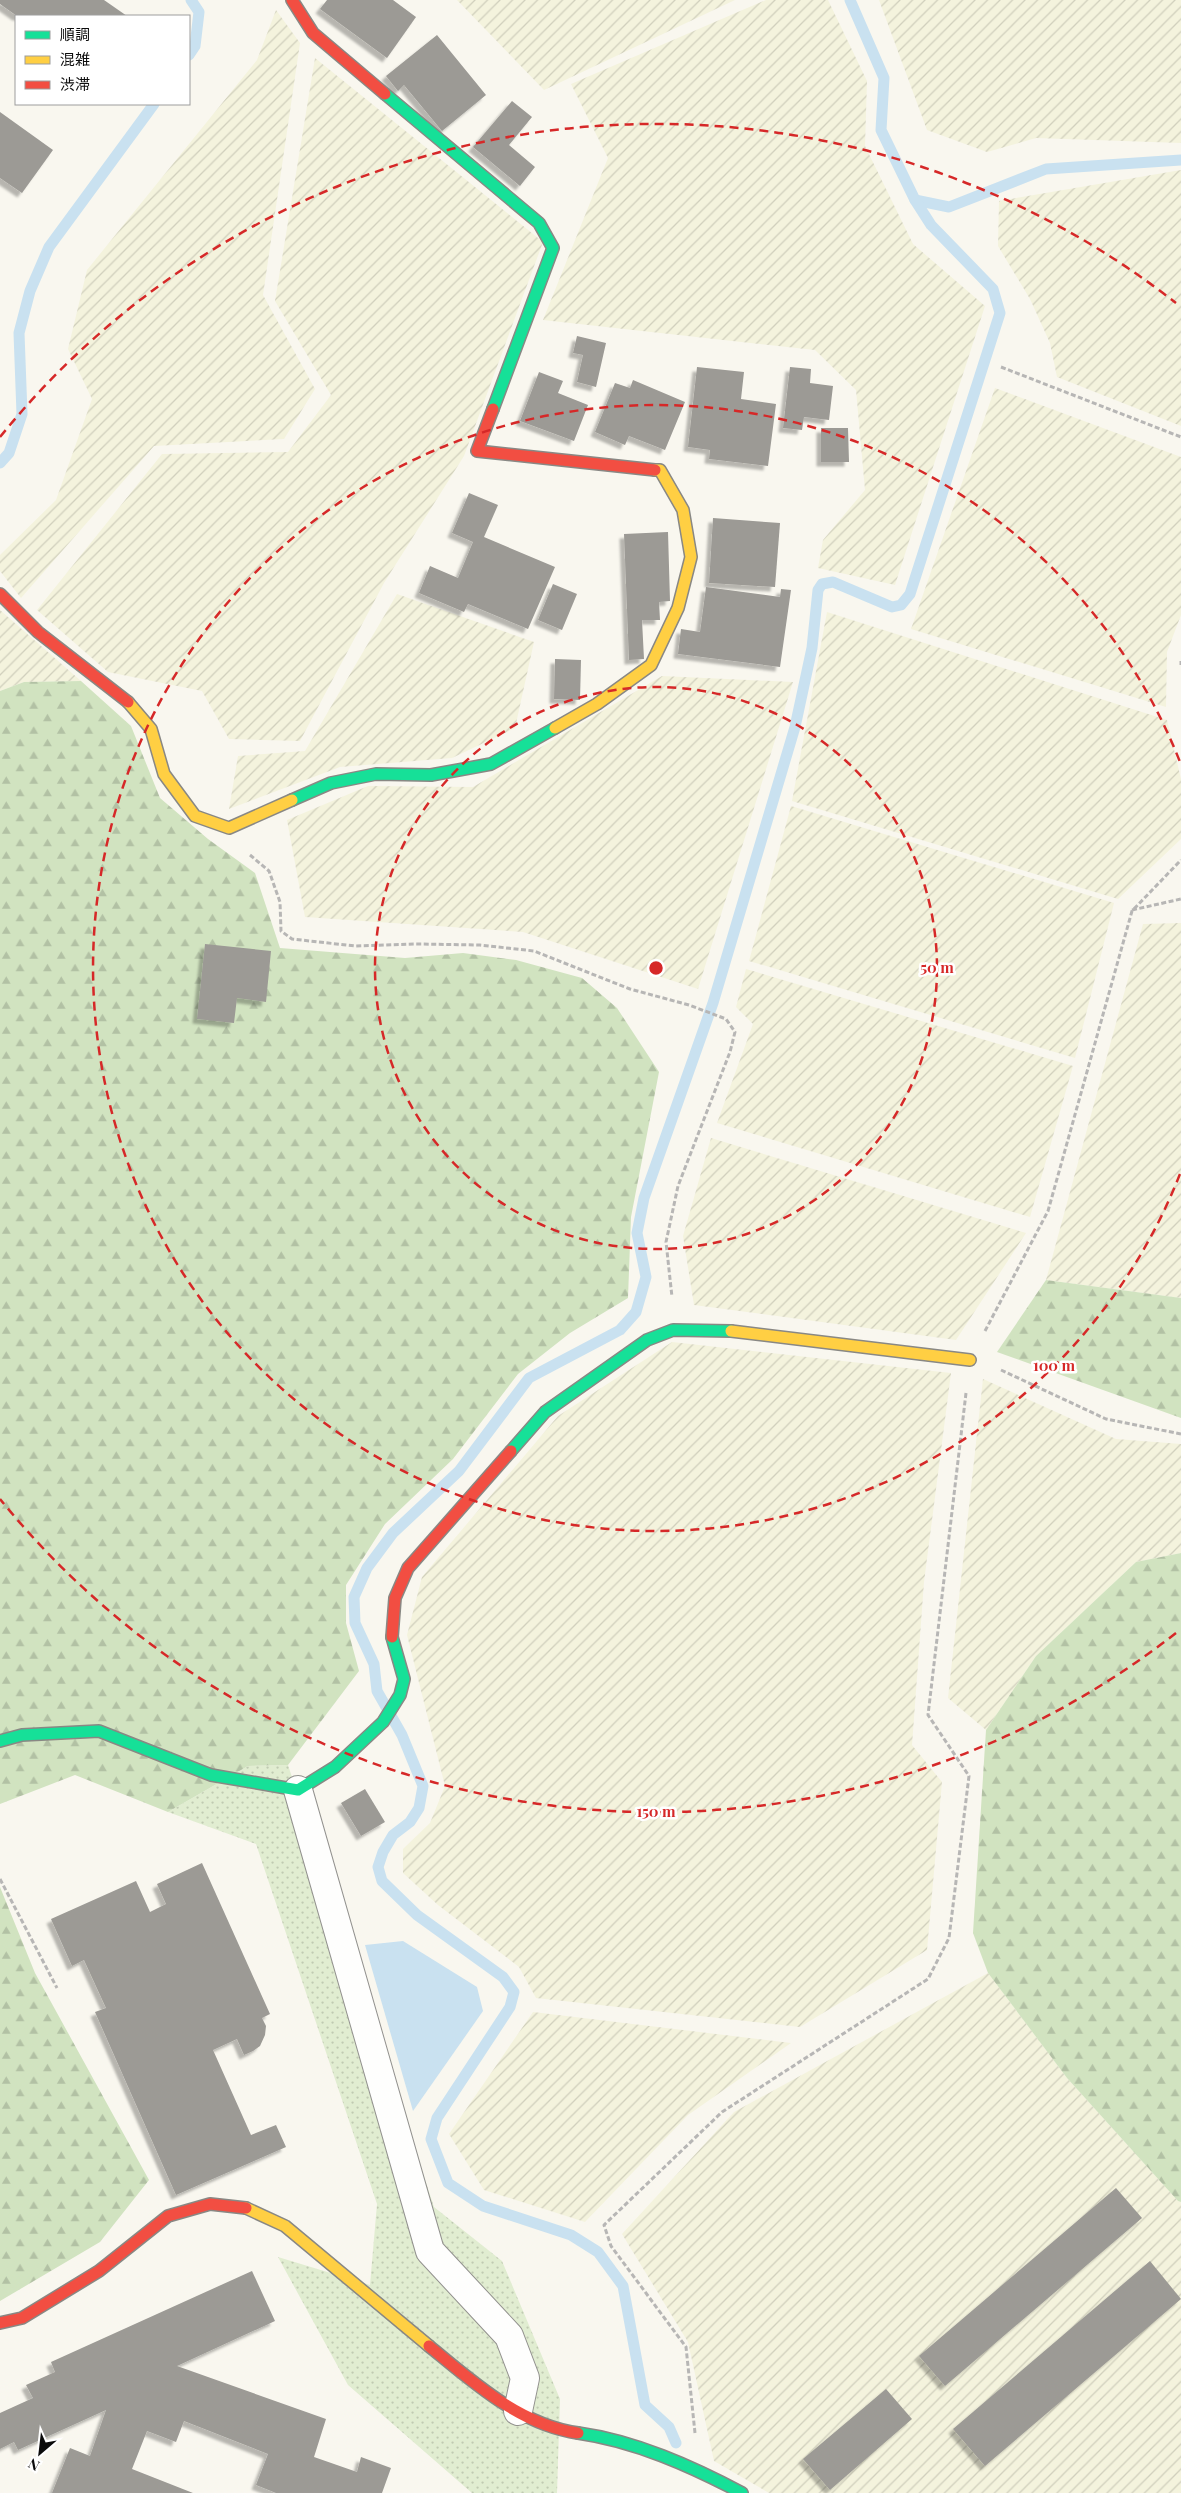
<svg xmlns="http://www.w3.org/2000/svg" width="1181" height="2493" font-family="'Playfair Display','Noto Sans JP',serif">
<defs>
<pattern id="farmland-furrows" width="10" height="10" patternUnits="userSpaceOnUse" patternTransform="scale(1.25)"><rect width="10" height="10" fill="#f4f3dd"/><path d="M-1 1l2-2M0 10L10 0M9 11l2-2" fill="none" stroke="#d0cfbc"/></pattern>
<pattern id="grass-dots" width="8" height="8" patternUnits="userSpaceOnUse" patternTransform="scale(1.25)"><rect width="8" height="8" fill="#e1edd1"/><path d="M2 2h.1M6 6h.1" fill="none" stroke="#c0cab2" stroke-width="1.8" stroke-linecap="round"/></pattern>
<pattern id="forest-firs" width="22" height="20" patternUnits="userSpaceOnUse" patternTransform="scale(1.25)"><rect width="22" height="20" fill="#d1e3c0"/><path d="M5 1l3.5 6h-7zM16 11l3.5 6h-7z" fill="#b2c1a4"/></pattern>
<filter id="shadow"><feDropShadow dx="-4.5" dy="4.5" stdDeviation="1" flood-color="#0004"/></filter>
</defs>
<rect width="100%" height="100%" fill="#f9f7ef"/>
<!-- farmland -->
<g fill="url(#farmland-furrows)">
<path d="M 457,0 L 735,0 L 544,90 Z"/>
<path d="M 766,0 L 828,0 L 867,81 L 865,146 L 913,244 L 985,306 L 895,585 L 818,568 L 823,540 L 865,490 L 856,390 L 815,350 L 543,320 L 608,158 L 571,84 Z"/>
<path d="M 879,0 L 1181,0 L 1181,143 L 1036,138 L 987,152 L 927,130 Z"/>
<path d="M 276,10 L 300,43 L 263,295 L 315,389 L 284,439 L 154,446 L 21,598 L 0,571 L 0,555 L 56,500 L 92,399 L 68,349 L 87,270 L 257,60 Z"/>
<path d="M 315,58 L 543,242 L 464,456 L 384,583 L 300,741 L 229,739 L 202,691 L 108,672 L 37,610 L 162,454 L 288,452 L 331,395 L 275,301 Z"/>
<path d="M 1181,170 L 1181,426 L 1057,377 L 1050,343 L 1030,299 L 998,246 L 999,201 Z"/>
<path d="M 995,388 L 1181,457 L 1181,615 L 1167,652 L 1166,707 L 911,629 Z"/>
<path d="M 397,594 L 534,642 L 515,728 L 452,758 L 340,767 L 229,809 L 238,756 L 305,751 Z"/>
<path d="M 0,610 L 81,681 L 24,682 L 0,691 Z"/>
<path d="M 827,612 L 1167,720 L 1181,779 L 1181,839 L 1118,899 L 792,801 Z"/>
<path d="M 662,676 L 793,682 L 698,989 L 523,932 L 305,917 L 287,820 L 368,786 L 473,787 Z"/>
<path d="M 791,806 L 1114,903 L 1075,1058 L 749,961 Z"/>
<path d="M 1181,923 L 1181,1298 L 1046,1280 L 1143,924 Z"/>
<path d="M 746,969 L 1073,1066 L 1030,1217 L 717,1123 L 753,1024 L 736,1007 Z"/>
<path d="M 711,1138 L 1026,1233 L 956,1340 L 694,1305 L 683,1236 Z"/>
<path d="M 672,1342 L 951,1373 L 924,1582 L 912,1745 L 942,1782 L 927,1950 L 800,2027 L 536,1998 L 519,1967 L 438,1905 L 403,1873 L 403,1849 L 430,1823 L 445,1786 L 407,1635 L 422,1577 L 558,1416 Z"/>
<path d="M 983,1379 L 1116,1439 L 1181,1444 L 1181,1553 L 1136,1562 L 1036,1656 L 986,1730 L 948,1698 Z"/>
<path d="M 988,1973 L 1067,2078 L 1178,2201 L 1181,2202 L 1181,2493 L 769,2493 L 714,2461 L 688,2342 L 622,2234 L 734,2112 Z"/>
<path d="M 533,2012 L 791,2043 L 688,2115 L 585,2222 L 484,2190 L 449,2134 Z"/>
</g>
<!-- grass -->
<path fill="url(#grass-dots)" d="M 288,1765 L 434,2207 L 502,2261 L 560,2399 L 557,2493 L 472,2493 L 348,2385 L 278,2257 L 370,2285 L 377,2204 L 256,1844 L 168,1812 L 248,1766 Z"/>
<!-- forest -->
<g fill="url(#forest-firs)">
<path d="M 81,681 L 131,726 L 160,798 L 208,839 L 255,873 L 280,948 L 405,958 L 463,953 L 516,960 L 582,978 L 617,1008 L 659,1072 L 631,1217 L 628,1298 L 570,1333 L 518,1374 L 453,1459 L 385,1524 L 346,1585 L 346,1623 L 359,1671 L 288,1765 L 248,1766 L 168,1812 L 75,1775 L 0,1804 L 0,691 L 24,682 Z"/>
<path d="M 1046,1280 L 1181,1298 L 1181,1418 L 997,1352 Z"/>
<path d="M 1181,1553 L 1181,2202 L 1178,2201 L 1067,2078 L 988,1973 L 973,1933 L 986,1730 L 1036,1656 L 1136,1562 Z"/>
<path d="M 0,1887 L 35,1973 L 149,2180 L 100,2242 L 0,2301 Z"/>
</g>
<!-- water -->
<path fill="#c9e1f0" d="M 403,1941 L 477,1987 L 483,2011 L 413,2111 L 365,1945 Z"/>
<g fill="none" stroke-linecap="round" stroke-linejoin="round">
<!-- stream -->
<g stroke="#c9e1f0" stroke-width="11">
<path d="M 189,55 L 195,46 L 199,12 L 191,0"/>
<path d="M 915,200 L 949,207 L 1046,169 L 1181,160"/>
<path d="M 0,463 L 9,453 L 22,414 L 19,333 L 30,291 L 49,247 L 154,104"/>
<path d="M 676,2443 L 669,2427 L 645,2405 L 623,2286 L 598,2252 L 571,2235 L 483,2206 L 448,2183 L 431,2139 L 437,2118 L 510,2007 L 514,1992 L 503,1977 L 417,1915 L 382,1881 L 378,1867 L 383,1852 L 393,1835 L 410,1822 L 419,1808 L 423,1786 L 402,1735 L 377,1691 L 374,1664 L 355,1623 L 354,1597 L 367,1568 L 393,1533 L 459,1471 L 529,1378 L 620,1330 L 636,1312 L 646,1277 L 637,1233 L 644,1198 L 713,1003 L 795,727 L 812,648 L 818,590 L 822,584 L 833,582 L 892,607 L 901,605 L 910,594 L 1000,313 L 993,289 L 931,225 L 915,200 L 881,130 L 884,78 L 850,0"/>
</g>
</g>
<!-- building -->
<g fill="#9c9a95" filter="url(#shadow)">
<path d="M 0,0 L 104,0 L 127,16 L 17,16 L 0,4 Z"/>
<path d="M 327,0 L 393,0 L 416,17 L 387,58 L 320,9 Z"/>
<path d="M 437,35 L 486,95 L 442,131 L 404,85 L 398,91 L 386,76 Z"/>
<path d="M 512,101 L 532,117 L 509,145 L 535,167 L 520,186 L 473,147 Z"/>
<path d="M 0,112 L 53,150 L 22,193 L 0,178 Z"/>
<path d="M 577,336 L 606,343 L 596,387 L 577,382 L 583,355 L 573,353 Z"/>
<path d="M 697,367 L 744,372 L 741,399 L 776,404 L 768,466 L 709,459 L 710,450 L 688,447 Z"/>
<path d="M 790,367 L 811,369 L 810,383 L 833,386 L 829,420 L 804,417 L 802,430 L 783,428 Z"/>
<path d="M 539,372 L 563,381 L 558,393 L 588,405 L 574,441 L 520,421 Z"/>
<path d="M 633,380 L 685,402 L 665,450 L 629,436 L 625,445 L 595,432 L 615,383 L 630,388 Z"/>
<path d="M 821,428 L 848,428 L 849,462 L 821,462 Z"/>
<path d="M 469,493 L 498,505 L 484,537 L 555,567 L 528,629 L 468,604 L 464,612 L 419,593 L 430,566 L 458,578 L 473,542 L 452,533 Z"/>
<path d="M 713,518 L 780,523 L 775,587 L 709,583 Z"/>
<path d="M 668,532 L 670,601 L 659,602 L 660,620 L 642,620 L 644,659 L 629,660 L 624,534 Z"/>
<path d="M 553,584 L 577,594 L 562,630 L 538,620 Z"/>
<path d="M 706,587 L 780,597 L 781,589 L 791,590 L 780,667 L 678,654 L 681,629 L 700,632 Z"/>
<path d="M 555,659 L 581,660 L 580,700 L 554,699 Z"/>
<path d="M 205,944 L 271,951 L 266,1002 L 237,998 L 234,1023 L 197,1019 Z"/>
<path d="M 365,1789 L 385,1822 L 361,1836 L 341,1803 Z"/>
<path d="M 202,1863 L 270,2014 L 262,2018 L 266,2026 L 265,2035 L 260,2046 L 253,2051 L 244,2055 L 237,2039 L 213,2050 L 251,2135 L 276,2125 L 286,2147 L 176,2195 L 95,2012 L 106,2008 L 84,1960 L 72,1966 L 51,1919 L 136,1881 L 150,1912 L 166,1904 L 157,1884 Z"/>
<path d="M 1116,2188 L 1142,2218 L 945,2386 L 919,2356 Z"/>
<path d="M 1150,2261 L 1181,2299 L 985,2466 L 953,2429 Z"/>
<path d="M 252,2271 L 275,2321 L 177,2366 L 326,2419 L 314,2457 L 357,2472 L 361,2457 L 391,2468 L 382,2493 L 276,2493 L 256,2485 L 268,2454 L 184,2421 L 176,2442 L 147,2431 L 132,2469 L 193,2493 L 52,2493 L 70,2448 L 90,2456 L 106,2410 L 18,2450 L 14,2442 L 0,2449 L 0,2413 L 33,2398 L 26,2385 L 55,2372 L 51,2362 Z"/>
<path d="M 886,2389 L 912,2419 L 830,2490 L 803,2459 Z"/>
</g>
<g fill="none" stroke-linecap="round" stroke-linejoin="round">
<!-- street casing -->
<g stroke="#92918e" stroke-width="30">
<path id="street" d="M 298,1790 L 430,2251 L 509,2336 L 525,2378 L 518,2411"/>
</g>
<!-- fast casing -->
<g stroke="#898884" stroke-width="14">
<g id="fast">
<path d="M 385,94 L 539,223 L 553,248 L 493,409"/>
<path d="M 292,800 L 331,783 L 376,774 L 431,775 L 491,764 L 555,728"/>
<path d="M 511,1451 L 545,1412 L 647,1340 L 673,1330 L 731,1331"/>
<path d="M 0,1741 L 22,1735 L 99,1731 L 211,1775 L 298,1790 L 335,1767 L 383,1722 L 400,1695 L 404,1679 L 392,1637"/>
<path d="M 578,2433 C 635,2441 691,2466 742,2493"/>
</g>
</g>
<!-- slow casing -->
<g stroke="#898884" stroke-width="14">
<g id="slow">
<path d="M 128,702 L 151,729 L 164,774 L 195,816 L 229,828 L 292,800"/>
<path d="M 555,728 L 597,704 L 651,665 L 678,608 L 691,557 L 683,510 L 660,470 L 655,470"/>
<path d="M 731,1331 L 970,1360"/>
<path d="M 246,2208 L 285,2226 L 429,2346"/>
</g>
</g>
<!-- jam casing -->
<g stroke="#898884" stroke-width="14">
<g id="jam">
<path d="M 292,0 L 313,33 L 385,94"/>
<path d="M 493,409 L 477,451 L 655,470"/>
<path d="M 0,594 L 38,632 L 128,702"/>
<path d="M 392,1637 L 395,1598 L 408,1568 L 511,1451"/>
<path d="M 0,2323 L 22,2318 L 99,2271 L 168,2216 L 210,2204 L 246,2208"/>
<path d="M 429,2346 C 473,2382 520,2425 578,2433"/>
</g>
</g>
<!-- path -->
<g stroke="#b7b6b5" stroke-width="3" stroke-dasharray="5 2.5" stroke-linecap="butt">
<path d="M 1001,367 L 1181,437"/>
<path d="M 1181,661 L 1181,665"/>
<path d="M 250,855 L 269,871 L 280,902 L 281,931 L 292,939 L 355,946 L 416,944 L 480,945 L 534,951 L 630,989 L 689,1005 L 726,1019 L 735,1032 L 730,1052 L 678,1186 L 666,1242 L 672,1297"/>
<path d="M 1132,910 L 1181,899"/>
<path d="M 985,1331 L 1048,1211 L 1132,911 L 1181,860"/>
<path d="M 1001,1370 L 1106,1419 L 1181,1434"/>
<path d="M 0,1879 L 57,1988"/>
<path d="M 695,2433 L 686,2347 L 611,2246 L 604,2225 L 722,2112 L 928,1979 L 949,1938 L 969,1776 L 928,1715 L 966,1393"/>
</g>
<!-- street -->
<use href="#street" stroke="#fefefd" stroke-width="28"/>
<!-- fast -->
<use href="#fast" stroke="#16e098" stroke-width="11"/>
<!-- slow -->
<use href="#slow" stroke="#ffcf43" stroke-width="11"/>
<!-- jam -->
<use href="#jam" stroke="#f24e42" stroke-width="11"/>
</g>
<!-- distance rings -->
<g fill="none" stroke="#d62828" stroke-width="2.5" stroke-dasharray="9 6">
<circle cx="656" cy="968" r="281"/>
<path d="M1180 1174A563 563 0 1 1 1180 762"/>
<path d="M1176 1633A844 844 0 0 1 0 1499M0 437A844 844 0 0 1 1176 303"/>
</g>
<circle cx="656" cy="968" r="8" fill="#d62828" stroke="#fff" stroke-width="2.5"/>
<g font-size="15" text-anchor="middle" font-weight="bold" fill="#d62828" stroke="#fff" stroke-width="5" stroke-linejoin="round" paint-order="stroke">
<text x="937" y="973">50 m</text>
<text x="1054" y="1371">100 m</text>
<text x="656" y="1817">150 m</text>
</g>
<!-- legend -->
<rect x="15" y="15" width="175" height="90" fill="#ffffff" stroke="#9d9d9d"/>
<rect x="25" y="31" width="25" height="8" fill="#16e098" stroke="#9d9d9d"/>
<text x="60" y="40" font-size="15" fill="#0b0b0b">順調</text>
<rect x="25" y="56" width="25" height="8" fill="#ffcf43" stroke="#9d9d9d"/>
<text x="60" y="65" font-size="15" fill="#0b0b0b">混雑</text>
<rect x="25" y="81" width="25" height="8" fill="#f24e42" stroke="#9d9d9d"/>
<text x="60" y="90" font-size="15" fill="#0b0b0b">渋滞</text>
<!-- north arrow -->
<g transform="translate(40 2453) rotate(208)" stroke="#ffffff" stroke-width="4" paint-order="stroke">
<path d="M0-4L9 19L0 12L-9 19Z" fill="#0b0b0b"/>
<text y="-8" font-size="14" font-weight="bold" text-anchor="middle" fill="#0b0b0b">N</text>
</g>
</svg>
